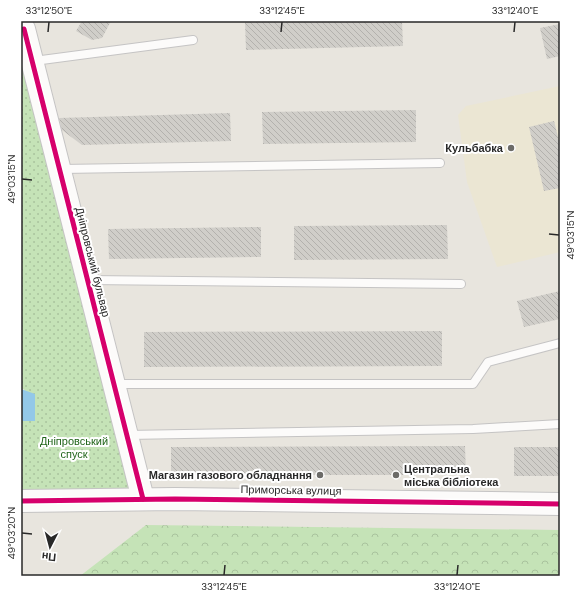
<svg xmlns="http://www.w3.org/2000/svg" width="581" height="597" font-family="'DM Sans',sans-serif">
<defs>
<pattern id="green-dots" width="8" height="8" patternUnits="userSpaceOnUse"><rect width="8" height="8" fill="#c5e3b7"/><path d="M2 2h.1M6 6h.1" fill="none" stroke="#a9c39d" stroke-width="1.8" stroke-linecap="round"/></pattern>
<pattern id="forest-crowns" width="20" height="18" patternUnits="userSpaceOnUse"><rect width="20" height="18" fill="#c5e3b7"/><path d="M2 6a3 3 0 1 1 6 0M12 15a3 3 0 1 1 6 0" fill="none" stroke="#a9c39d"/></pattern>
<pattern id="building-back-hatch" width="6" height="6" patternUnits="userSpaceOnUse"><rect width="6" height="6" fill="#d0cec9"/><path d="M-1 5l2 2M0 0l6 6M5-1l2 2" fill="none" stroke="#b3b1ad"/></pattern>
</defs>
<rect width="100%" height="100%" fill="#e8e5de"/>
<!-- education -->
<path fill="#ebe6d3" d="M 560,86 L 560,252 L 497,267 L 467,182 L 458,115 L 466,106 Z"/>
<!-- green -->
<path fill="url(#green-dots)" d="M 21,56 L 134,493 L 21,494 L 21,421 L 35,421 L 24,389 L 21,389 Z"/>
<!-- forest -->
<path fill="url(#forest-crowns)" d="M 146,525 L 560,530 L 560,576 L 80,576 Z"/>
<!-- water -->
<path fill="#93c8e8" d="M 21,389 L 35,394 L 35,421 L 21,421 Z"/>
<!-- building -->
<g fill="url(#building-back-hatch)">
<path d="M 82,21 L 111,21 L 102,38 L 92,40 L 76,31 Z"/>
<path d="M 292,21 L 402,21 L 403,46 L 246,50 L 245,22 Z"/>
<path d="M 560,24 L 560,56 L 547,59 L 540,28 Z"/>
<path d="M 416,110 L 416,142 L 263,144 L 262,112 Z"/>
<path d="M 230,113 L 231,141 L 82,145 L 62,130 L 59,118 Z"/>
<path d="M 554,121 L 560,145 L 560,188 L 544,191 L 529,127 Z"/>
<path d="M 447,225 L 448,259 L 294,260 L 294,226 Z"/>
<path d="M 261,227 L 261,257 L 109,259 L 108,229 Z"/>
<path d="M 560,291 L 560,319 L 524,327 L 517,301 Z"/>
<path d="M 442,331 L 442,366 L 144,367 L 144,332 Z"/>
<path d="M 465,446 L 466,475 L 171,475 L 171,447 Z"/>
<rect x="514" y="447" width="46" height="29"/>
</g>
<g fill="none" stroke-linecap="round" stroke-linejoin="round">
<!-- lane casing -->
<g stroke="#c5c4c4" stroke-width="10">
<g id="lane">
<path d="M 34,61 L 193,40"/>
<path d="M 61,169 L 440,163"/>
<path d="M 88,280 L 461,284"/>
<path d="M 115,384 L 473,384 L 488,362 L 560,343"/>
<path d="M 127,435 L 473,429 L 560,424"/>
</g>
</g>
<!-- secondary casing -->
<g stroke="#c5c4c4" stroke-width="24">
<g id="secondary">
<path d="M 24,29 L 143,499"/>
<path d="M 21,501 L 175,499 L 560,504"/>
</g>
</g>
<!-- lane -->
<use href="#lane" stroke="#fcfbfa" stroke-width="8"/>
<!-- secondary -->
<use href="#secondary" stroke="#fcfbfa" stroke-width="22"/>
<!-- cycleway casing -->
<g stroke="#fff" stroke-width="8">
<g id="cycleway">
<path d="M 24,29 L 143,499"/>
<path d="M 21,501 L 175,499 L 560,504"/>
</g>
</g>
<!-- cycleway -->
<use href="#cycleway" stroke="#d6006c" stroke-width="5"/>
</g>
<!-- ticks -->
<path fill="none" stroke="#292929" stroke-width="1.5" d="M 48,32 L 49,22M 281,32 L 282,22M 514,32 L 515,22M 22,179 L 32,180M 549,234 L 559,235M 22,533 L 32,534M 224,575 L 225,565M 457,575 L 458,565"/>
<!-- markers -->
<g fill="#6c6b68" stroke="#fff" stroke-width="1.5">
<circle cx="511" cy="148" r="4"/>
<circle cx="320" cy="475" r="4"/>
<circle cx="396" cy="475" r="4"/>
</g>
<g text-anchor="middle" stroke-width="4" stroke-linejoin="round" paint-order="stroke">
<!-- poi labels -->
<g font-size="11" font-weight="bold" fill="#292929" stroke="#fff" text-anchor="end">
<text x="503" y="152">Кульбабка</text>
<text x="404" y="473" text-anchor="start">Центральна<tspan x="404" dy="13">міська бібліотека</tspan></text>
<text x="312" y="479">Магазин газового обладнання</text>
</g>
<!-- street labels -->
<g font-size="11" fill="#292929" stroke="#fff">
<text transform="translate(93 262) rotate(76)" y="4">Дніпровський бульвар</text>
<text transform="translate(291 490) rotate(1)" y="4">Приморська вулиця</text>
</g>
<!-- park labels -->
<g font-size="11" fill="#21651a" stroke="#fff">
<text x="74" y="445">Дніпровський<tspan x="74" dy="13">спуск</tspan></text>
</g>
</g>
<!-- border -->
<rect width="581" height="597" fill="none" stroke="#ffffff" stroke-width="44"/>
<!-- north arrow -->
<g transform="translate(50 547) rotate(186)" stroke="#ffffff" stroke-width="3" paint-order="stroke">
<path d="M0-3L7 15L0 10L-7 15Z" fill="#292929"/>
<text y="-6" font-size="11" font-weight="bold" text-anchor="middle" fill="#292929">Пн</text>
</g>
<rect x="22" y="22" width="537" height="553" fill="none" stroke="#292929" stroke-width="1.5"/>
<g font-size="10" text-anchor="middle" fill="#292929">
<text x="49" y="14">33°12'50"E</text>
<text x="282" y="14">33°12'45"E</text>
<text x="515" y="14">33°12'40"E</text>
<text transform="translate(11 179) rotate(-90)" y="4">49°03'15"N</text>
<text transform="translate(570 235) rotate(-90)" y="4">49°03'15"N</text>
<text transform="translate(11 533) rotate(-90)" y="4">49°03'20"N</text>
<text x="224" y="590">33°12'45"E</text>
<text x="457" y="590">33°12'40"E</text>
</g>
</svg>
